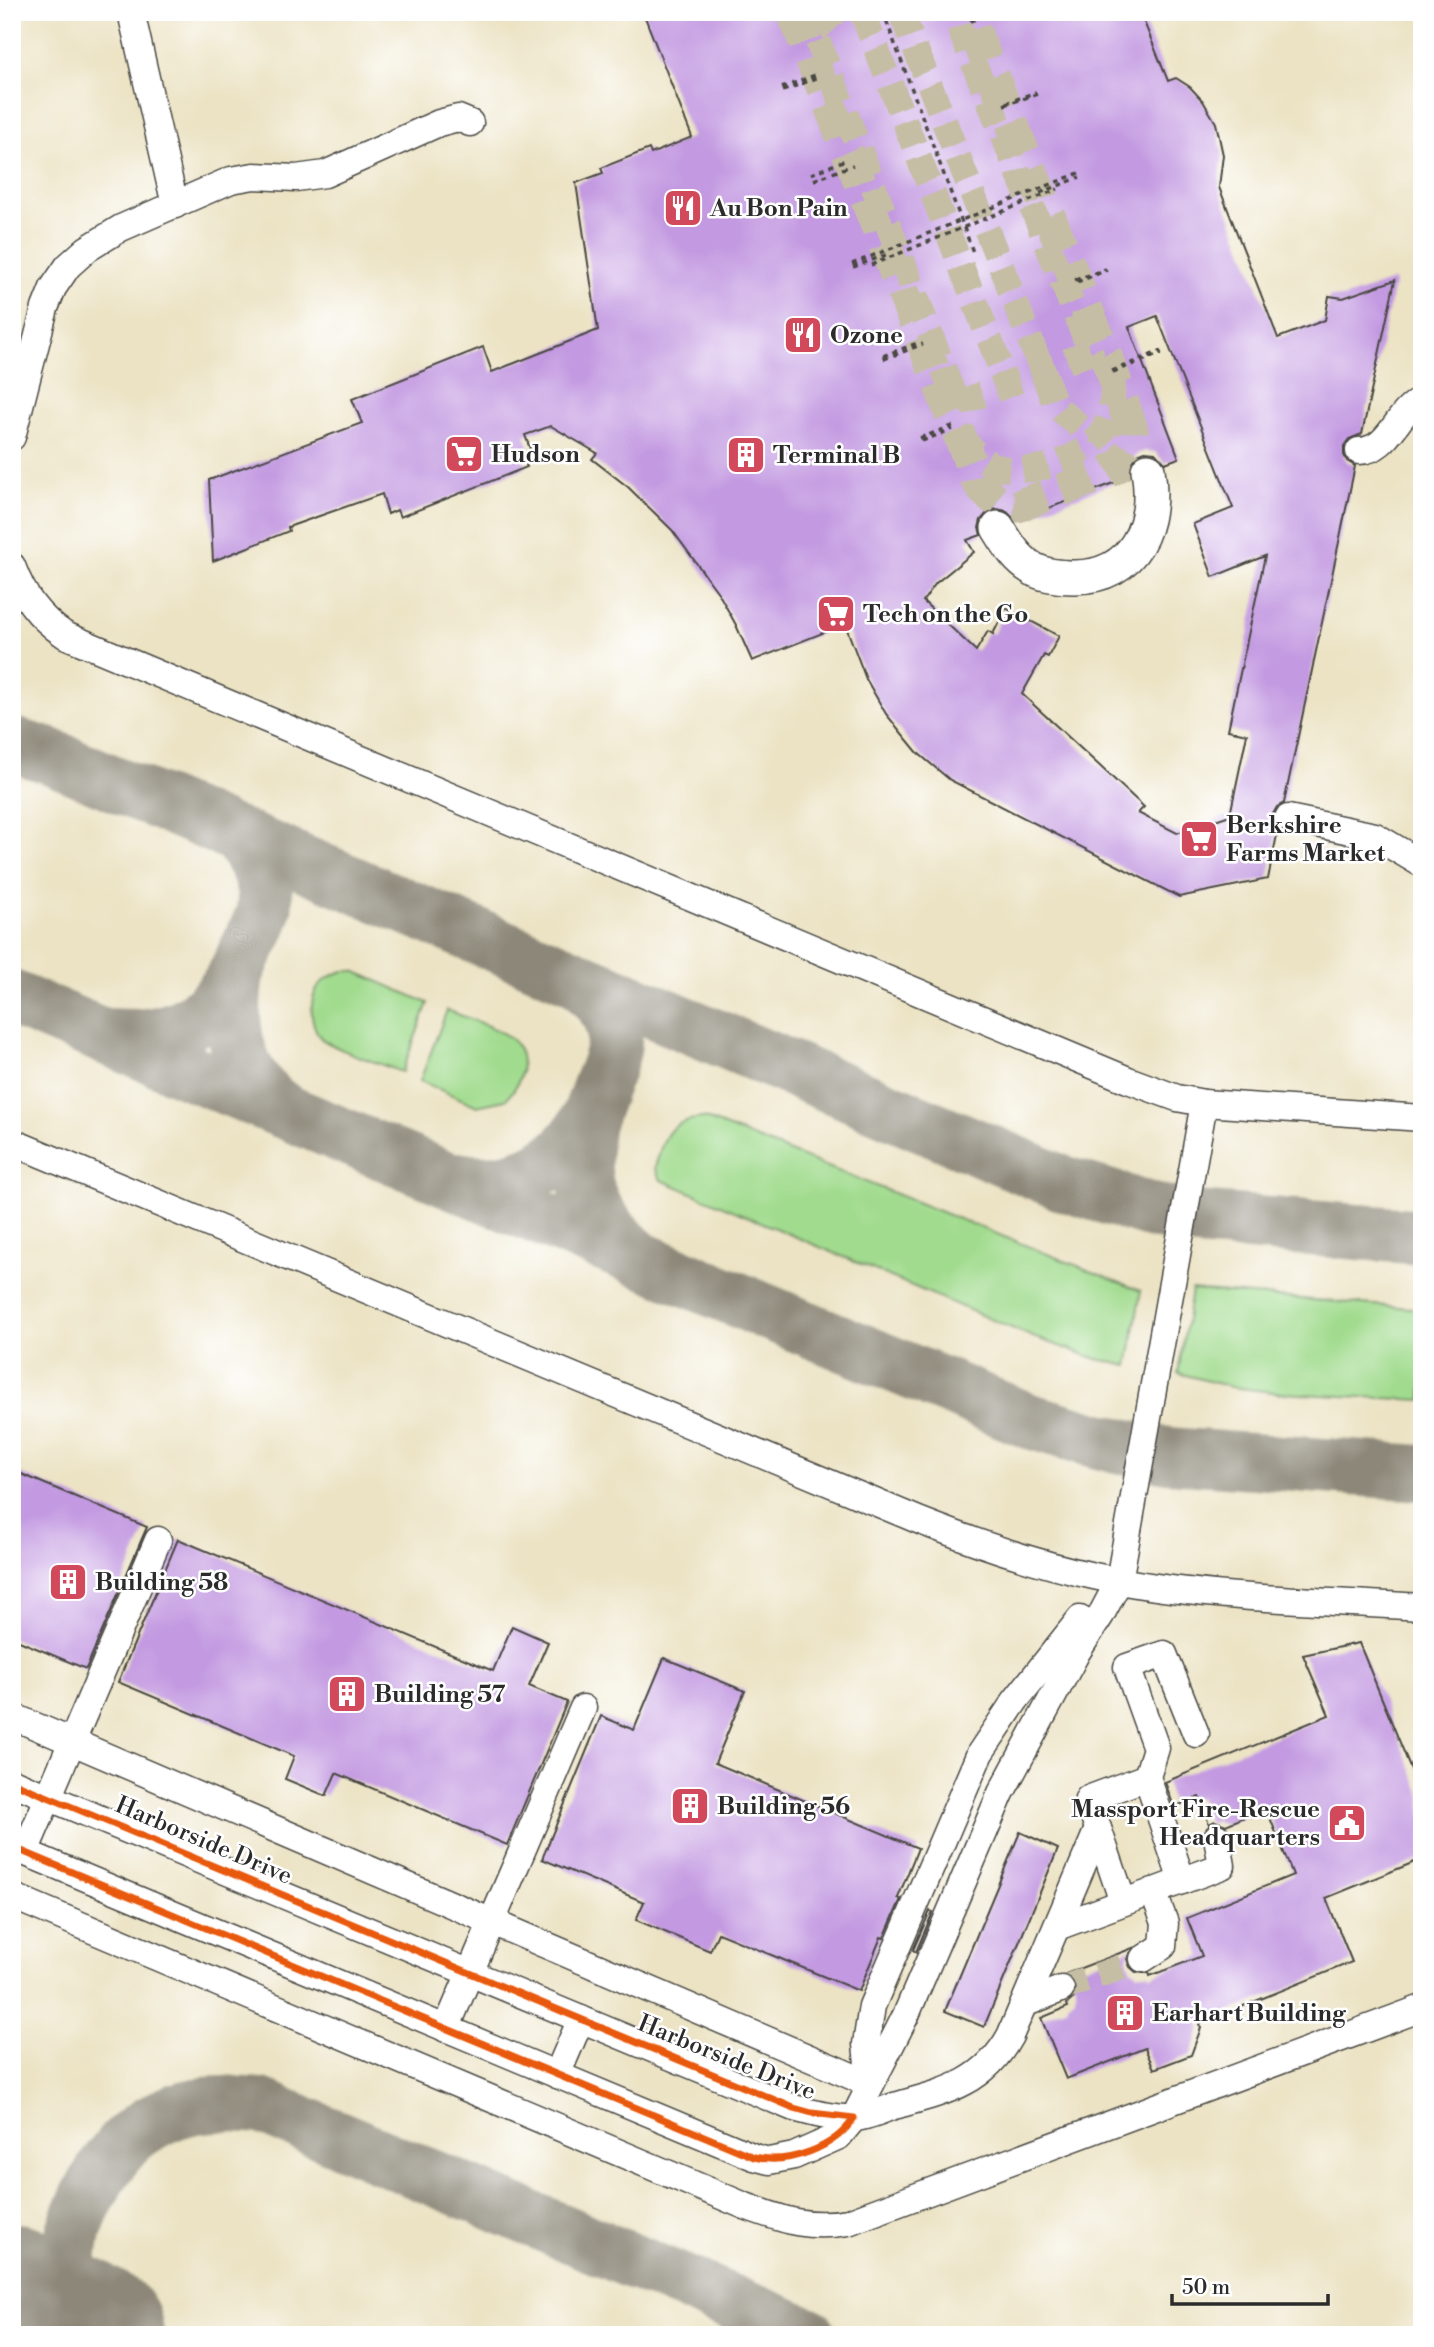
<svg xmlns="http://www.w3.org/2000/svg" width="1434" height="2347" font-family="'Libre Bodoni',serif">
<rect width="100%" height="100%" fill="#fff"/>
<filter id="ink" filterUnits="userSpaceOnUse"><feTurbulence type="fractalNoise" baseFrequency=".0143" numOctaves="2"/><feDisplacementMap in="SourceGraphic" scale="14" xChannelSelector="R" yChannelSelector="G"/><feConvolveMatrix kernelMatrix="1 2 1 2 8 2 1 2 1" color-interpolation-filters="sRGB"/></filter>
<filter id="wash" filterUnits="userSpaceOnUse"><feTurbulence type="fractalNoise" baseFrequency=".00686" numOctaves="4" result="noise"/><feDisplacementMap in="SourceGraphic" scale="28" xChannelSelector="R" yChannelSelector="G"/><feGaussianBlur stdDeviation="1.57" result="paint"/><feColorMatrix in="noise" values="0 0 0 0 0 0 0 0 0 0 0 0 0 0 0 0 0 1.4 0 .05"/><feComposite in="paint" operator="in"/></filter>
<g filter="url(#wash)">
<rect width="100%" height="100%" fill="#ece3c4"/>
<!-- green -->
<g fill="#a1db8e" stroke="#66835c" stroke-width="2">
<path d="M 344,971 L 354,971 L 428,1003 L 402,1072 C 385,1065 329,1048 320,1037 C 312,1026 310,1011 313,999 C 316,984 329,975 344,971 Z"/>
<path d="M 447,1010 C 466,1018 487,1024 504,1034 C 531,1049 524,1082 505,1100 L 477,1106 L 420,1081 Z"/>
<path d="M 704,1118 L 1141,1291 L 1128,1366 L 1097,1359 L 1033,1337 L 661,1180 L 655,1168 C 664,1136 668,1120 704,1118 Z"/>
<path d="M 1192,1290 L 1422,1309 L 1422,1400 L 1281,1393 L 1231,1387 L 1178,1373 Z"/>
</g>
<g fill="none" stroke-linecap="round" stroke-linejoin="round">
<!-- taxiway -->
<g stroke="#8c8778" stroke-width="56">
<path d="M 12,745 L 47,755 L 1062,1183 L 1153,1211 L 1197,1219 L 1422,1237"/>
<path d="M 236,974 C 228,1027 234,1076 282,1109"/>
<path d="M 12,998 L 1029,1421 L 1102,1442 L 1168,1455 L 1422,1473"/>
<path d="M 109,1036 C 178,1042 218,1016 245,954 C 251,941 259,927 263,914 C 271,885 253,856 236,834"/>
<path d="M 587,1121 C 577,1185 586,1210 634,1254"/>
<path d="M 458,1180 C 509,1191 565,1167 588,1119 C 593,1107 597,1095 601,1084 C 608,1068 618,1044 613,1027 C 608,1007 594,994 580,980"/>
<path d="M 107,2335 C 87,2318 71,2287 70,2260 C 68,2226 100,2170 123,2145 C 133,2134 148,2124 162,2117 C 194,2101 226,2103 261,2106 L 809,2335"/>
</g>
<!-- runway -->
<path stroke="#8c8778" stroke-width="140" d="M 15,2293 L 94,2335"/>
</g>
<g id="blocks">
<!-- building -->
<g fill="#c39ae1" fill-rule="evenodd">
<path d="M 643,12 L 1140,12 L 1168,81 L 1176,78 L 1190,87 L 1203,101 L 1216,123 L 1223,155 L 1219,187 L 1278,338 L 1325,320 L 1329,296 L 1343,298 L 1395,280 L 1362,434 L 1349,439 L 1344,446 L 1344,455 L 1347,461 L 1355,466 L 1284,803 L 1277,807 L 1273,814 L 1273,822 L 1278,830 L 1268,879 L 1179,897 L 950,780 L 918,753 L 886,714 L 866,679 L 845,624 L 752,661 L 736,625 L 719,594 L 672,530 L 628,487 L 592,459 L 597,453 L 551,426 L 525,435 L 533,457 L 524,460 L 527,467 L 400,517 L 397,510 L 388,514 L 382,494 L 288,527 L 289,531 L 213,561 L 209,480 L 362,423 L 352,399 L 483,347 L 492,372 L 598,330 L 576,183 L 603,173 L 601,168 L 649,149 L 651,154 L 692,137 ZM 1157,316 L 1233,508 L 1193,524 L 1213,577 L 1265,556 L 1228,730 L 1247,734 L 1230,815 L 1177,833 L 1138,813 L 1144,807 L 1022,694 L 1044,655 L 1048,657 L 1059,636 L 1006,608 L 993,634 L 988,631 L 976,651 L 923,601 L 936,583 L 974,552 L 967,540 L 981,535 L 979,528 L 981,520 L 989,511 L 997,509 L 1006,511 L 1016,521 L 1129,477 L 1130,463 L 1137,454 L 1145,451 L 1155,452 L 1165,463 L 1179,458 L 1129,327 Z"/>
<path d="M 12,1470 L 147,1527 L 86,1669 L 12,1638 Z"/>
<path d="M 178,1539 L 493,1671 L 512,1626 L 548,1642 L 529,1686 L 567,1702 L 507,1845 L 336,1773 L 326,1796 L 285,1779 L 294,1756 L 118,1682 Z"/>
<path d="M 1359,1643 L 1422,1796 L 1422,1859 L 1326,1898 L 1352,1962 L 1199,2024 L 1201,2028 L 1191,2055 L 1154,2069 L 1145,2048 L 1066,2079 L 1041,2018 L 1068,2007 L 1067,2004 L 1074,1998 L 1076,1992 L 1076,1984 L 1071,1977 L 1065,1974 L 1133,1948 L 1127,1959 L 1130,1967 L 1137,1973 L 1149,1973 L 1150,1976 L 1202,1956 L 1187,1918 L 1293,1875 L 1266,1808 L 1226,1825 L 1215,1821 L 1209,1824 L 1199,1797 L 1174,1807 L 1165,1782 L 1329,1715 L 1303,1655 Z"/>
<path d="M 664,1658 L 745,1691 L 715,1763 L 918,1848 L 898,1898 L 901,1899 L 884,1938 L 881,1937 L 859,1991 L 718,1933 L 710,1951 L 636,1920 L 644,1902 L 542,1859 L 601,1716 L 634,1730 Z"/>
<path d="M 1020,1832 L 1058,1849 L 984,2027 L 945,2011 Z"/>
<path d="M 930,1911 L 933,1912 L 916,1952 L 913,1950 Z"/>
</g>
</g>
</g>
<g filter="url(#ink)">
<use href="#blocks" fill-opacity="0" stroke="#484742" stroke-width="2"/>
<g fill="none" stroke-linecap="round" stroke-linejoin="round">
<!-- minor-tunnel -->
<g stroke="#c5bea5" stroke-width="26" stroke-dasharray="26 13" stroke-linecap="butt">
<path d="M 835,12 L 814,31 L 957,404 L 1091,352 L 953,12"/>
<path d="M 862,12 L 1007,384"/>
<path d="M 901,12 L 1056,406 L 1080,427 L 1102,432"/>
<path d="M 958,433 C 967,444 976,456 989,463 C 1020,481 1083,461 1102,432 C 1113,415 1113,393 1113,374"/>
<path d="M 1061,1989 L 1143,1959"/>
</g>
<!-- major-tunnel -->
<path stroke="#c5bea5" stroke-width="33" stroke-dasharray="33 17" stroke-linecap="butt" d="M 793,12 L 977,480 C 988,497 998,505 1018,506 L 1102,475 L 1120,465 L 1126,458 L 1132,446 L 1132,430 L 1113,374 L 967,12"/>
<!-- minor casing -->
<g stroke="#484742" stroke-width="29">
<g id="minor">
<path d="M 131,12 L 175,205"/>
<path d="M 12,437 L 45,308 L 53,288 L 68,266 L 87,249 L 121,228 L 231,180 L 254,176 L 296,178 L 325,174 L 439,123 L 458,118 L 470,123"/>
<path d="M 1359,451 C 1391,450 1395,412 1422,400"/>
<path d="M 12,566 C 23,596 38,617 65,635 L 1128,1080 L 1177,1098 L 1204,1103 L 1422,1118"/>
<path d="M 1288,818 L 1375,836 L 1422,864"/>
<path d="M 12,1142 L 918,1520 C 976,1543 1033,1563 1094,1576 C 1201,1599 1313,1600 1422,1607"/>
<path d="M 12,1716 L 870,2084"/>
<path d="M 12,1782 L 794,2108 C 812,2113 834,2119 853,2118 C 866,2118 882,2110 894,2106 C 944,2092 984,2084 1010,2036 L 1098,1829"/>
<path d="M 12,1847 L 754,2157 L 769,2161 L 794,2156 L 839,2136 L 854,2118 L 906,2015 L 1001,1793 L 1077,1652 L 1101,1615 L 1119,1581 L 1204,1103"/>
<path d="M 25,1852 L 158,1540"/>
<path d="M 1182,1881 L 1147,1777 L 1156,1748 L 1127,1667 L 1164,1654 L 1196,1734"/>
<path d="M 12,1896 L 745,2206 C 784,2220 806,2229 848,2222 L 1422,2008"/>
<path d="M 1123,1902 L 1088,1799 L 1147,1777"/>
<path d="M 1057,1927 L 1222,1866 L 1217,1837"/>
<path d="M 1143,1959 L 1163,1946 L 1165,1923 L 1153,1891"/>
<path d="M 1024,2004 L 1061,1989"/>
<path d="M 446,2029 L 583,1708"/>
<path d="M 557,2075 L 581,2019"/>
<path d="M 870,2084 L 866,2044 L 872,2006 L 980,1753 L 1015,1701 L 1080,1619"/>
</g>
</g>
<!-- major casing -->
<g stroke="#484742" stroke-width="36">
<path id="major" d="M 998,528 C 1008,544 1016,559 1033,569 C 1045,576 1060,577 1074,577 C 1136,577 1157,523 1148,470"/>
</g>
<!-- path -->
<g stroke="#484742" stroke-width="3.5" stroke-dasharray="5 5" stroke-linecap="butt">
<path d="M 883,12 L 973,252"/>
<path d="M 972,17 L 985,12"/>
<path d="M 782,88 L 815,75"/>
<path d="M 1006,103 L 1036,92"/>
<path d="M 811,174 L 848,159"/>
<path d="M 852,264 L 1079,173"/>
<path d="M 871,265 L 1058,189"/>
<path d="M 1077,282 L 1107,270"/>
<path d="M 883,356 L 920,342"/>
<path d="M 1113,372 L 1162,353"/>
<path d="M 922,441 L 953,429"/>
</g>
<!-- minor -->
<use href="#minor" stroke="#fff" stroke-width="26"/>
<!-- major -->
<use href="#major" stroke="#fff" stroke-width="33"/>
<!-- path-bridge -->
<g stroke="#484742" stroke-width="3.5" stroke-dasharray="5 5" stroke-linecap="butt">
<path d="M 970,21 L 994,12"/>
<path d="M 783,91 L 818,77"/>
<path d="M 1004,105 L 1037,94"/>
<path d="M 814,180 L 853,165"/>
<path d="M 1040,193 L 1080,177"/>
<path d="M 853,267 L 888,254"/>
<path d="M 1075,280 L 1106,269"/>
<path d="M 884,359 L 923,344"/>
<path d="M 1112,371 L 1161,351"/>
<path d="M 920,438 L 955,425"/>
</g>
<!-- cycleway casing -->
<g stroke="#fff" stroke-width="11">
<path id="cycleway" d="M 12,1782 L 794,2108 L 812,2113 L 854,2118 C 835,2148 788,2165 754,2157 L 12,1847"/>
</g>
<!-- cycleway -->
<use href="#cycleway" stroke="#e8590c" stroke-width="7"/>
</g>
</g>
<!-- icons -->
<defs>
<g id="restaurant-square" transform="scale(2.0125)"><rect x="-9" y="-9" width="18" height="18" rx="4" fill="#d1495b" stroke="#fff"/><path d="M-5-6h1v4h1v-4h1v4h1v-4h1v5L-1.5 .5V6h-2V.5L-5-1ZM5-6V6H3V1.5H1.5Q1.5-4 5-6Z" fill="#fff"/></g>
<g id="supermarket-square" transform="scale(2.0125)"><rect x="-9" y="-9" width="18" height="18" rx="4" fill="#d1495b" stroke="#fff"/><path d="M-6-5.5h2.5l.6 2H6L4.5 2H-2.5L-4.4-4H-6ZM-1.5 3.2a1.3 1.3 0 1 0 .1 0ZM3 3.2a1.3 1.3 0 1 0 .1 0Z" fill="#fff"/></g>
<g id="building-square" transform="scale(2.0125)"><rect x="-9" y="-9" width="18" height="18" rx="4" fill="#d1495b" stroke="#fff"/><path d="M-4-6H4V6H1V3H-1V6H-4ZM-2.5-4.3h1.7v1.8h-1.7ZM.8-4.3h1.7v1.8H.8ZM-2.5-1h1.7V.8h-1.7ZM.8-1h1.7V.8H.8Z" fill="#fff"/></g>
<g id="civic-square" transform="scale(2.0125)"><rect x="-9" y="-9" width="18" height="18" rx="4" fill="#d1495b" stroke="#fff"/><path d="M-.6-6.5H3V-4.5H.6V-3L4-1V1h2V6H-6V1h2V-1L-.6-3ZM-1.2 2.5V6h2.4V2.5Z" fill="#fff"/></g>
</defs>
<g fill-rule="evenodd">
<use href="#restaurant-square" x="683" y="208"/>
<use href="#restaurant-square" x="803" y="335"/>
<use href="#supermarket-square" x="464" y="454"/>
<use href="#building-square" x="746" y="455"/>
<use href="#supermarket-square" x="836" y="614"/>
<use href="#supermarket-square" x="1199" y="839"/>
<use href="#building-square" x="68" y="1582"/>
<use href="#building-square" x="347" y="1694"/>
<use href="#building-square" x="690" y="1806"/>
<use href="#civic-square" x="1347" y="1823"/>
<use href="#building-square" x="1125" y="2013"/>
</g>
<g text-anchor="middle" stroke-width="5" stroke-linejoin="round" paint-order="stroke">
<!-- poi labels -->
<g font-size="24" font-weight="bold" fill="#2b2b2b" stroke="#fff" text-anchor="start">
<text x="710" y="216">Au Bon Pain</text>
<text x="830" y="343">Ozone</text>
<text x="491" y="462">Hudson</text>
<text x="773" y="463">Terminal B</text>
<text x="863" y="622">Tech on the Go</text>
<text x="1226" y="833">Berkshire<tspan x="1226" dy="28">Farms Market</tspan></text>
<text x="95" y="1590">Building 58</text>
<text x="374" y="1702">Building 57</text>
<text x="717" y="1814">Building 56</text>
<text x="1320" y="1817" text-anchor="end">Massport Fire-Rescue<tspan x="1320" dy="28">Headquarters</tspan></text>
<text x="1152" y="2021">Earhart Building</text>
</g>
<!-- street labels -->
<g font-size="24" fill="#2b2b2b" stroke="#fff">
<text transform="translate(204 1840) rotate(23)" y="8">Harborside Drive</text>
<text transform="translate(727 2057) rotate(22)" y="8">Harborside Drive</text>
</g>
</g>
<!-- margin -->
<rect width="1434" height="2347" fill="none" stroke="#fff" stroke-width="42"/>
<!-- scale -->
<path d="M1172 2294v10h156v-10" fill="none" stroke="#2b2b2b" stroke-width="3.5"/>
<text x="1182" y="2294" font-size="21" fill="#2b2b2b" stroke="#ffffff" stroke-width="5" paint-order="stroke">50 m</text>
</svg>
